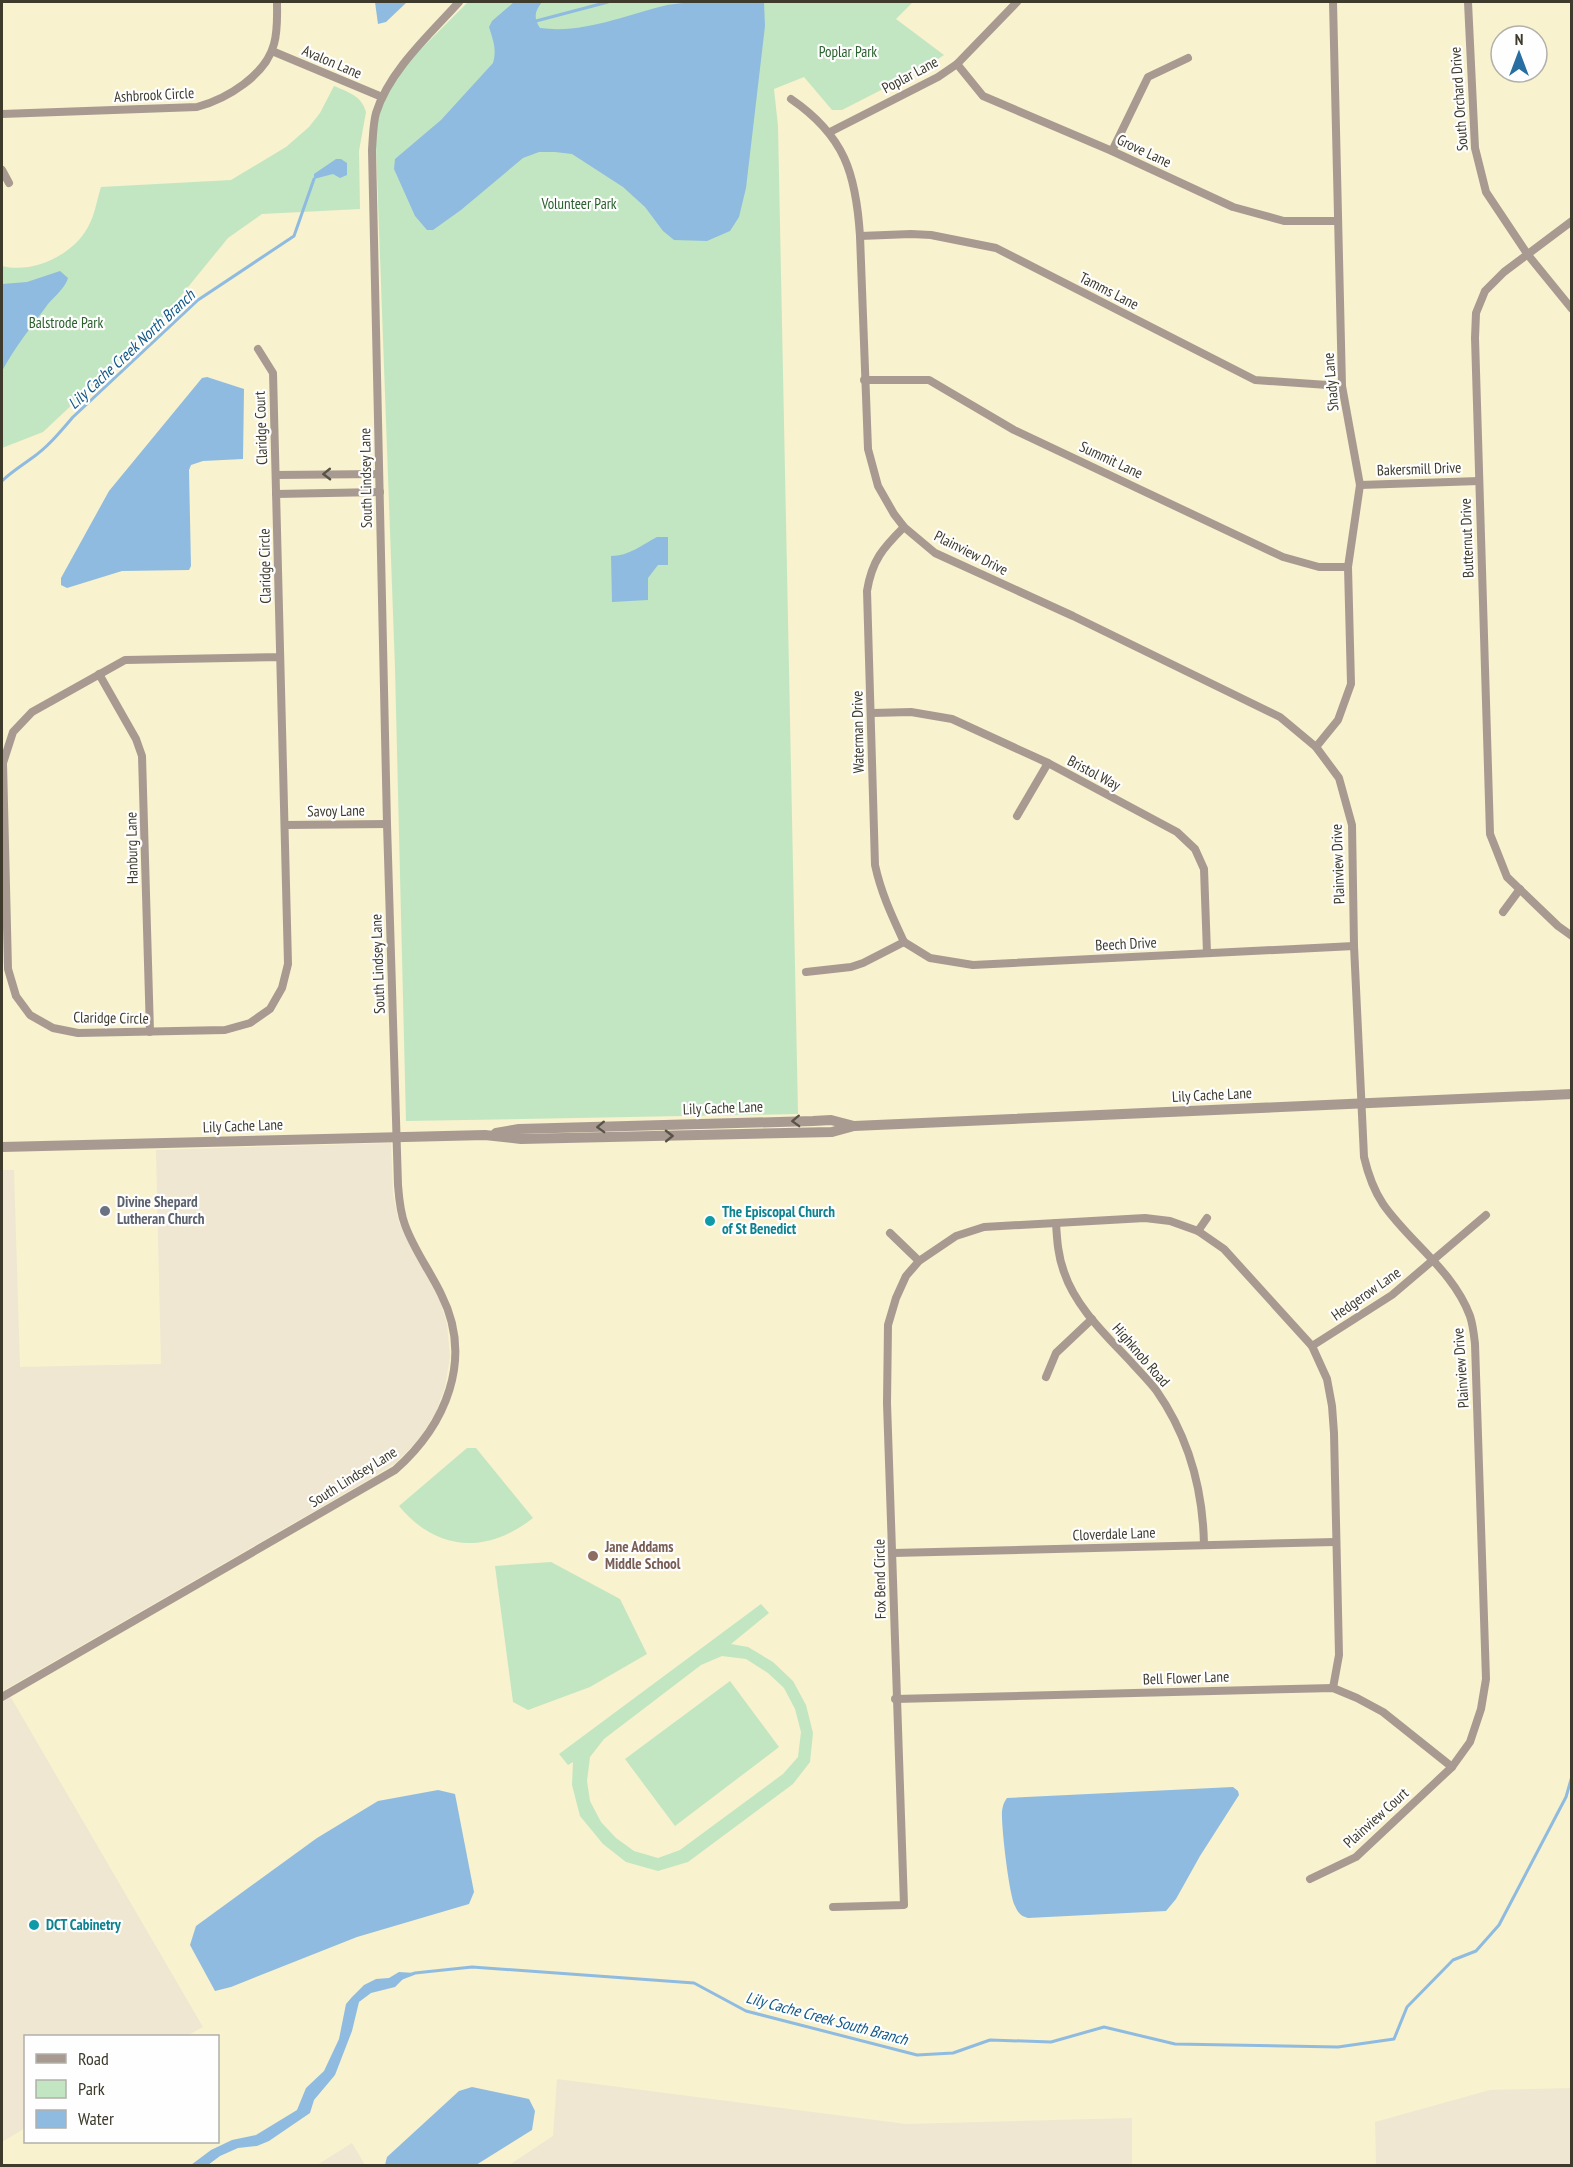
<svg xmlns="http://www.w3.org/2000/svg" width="1573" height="2167" font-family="'PT Sans Narrow',sans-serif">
<rect width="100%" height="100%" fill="#f8f2ce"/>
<!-- industrial -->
<g fill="#efe7d1">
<path d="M 391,1143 L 393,1194 L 399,1223 L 440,1301 L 447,1324 L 450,1356 L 445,1387 L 436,1412 L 420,1438 L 396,1463 L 363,1483 L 6,1689 L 203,2027 L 186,2036 L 26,2036 L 25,2128 L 2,2142 L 2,1170 L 14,1170 L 20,1367 L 161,1364 L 156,1150 Z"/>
<path d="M 557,2079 L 906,2124 L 1132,2118 L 1132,2165 L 509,2165 L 553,2136 Z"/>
<path d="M 1571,2088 L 1571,2165 L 1376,2165 L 1375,2122 L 1490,2090 Z"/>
<path d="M 352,2143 L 365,2165 L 317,2165 Z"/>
</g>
<!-- green -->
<g fill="#c2e6c1" fill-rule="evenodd">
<path d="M 468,2 L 913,2 L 896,19 L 944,55 L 928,66 L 842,110 L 832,110 L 804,77 L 774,89 L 778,126 L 798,1114 L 406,1121 L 395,668 L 375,119 L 393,77 Z"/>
<path d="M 334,86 C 348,92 362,96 366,112 L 359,151 L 360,209 L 262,214 L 228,238 L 157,325 L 43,432 L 2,448 L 2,266 C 33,274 73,255 88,227 C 95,215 97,199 101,187 L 231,180 L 286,147 L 309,127 L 320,113 Z"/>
<path d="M 467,1448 L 476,1448 L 533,1518 C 487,1554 437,1552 399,1506 Z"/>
<path d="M 551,1562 L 620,1599 L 647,1654 L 590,1687 L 528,1710 L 513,1702 L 495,1566 Z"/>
<path d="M 761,1604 L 769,1613 L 731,1644 L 748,1647 L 773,1662 L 793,1681 L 806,1705 L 813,1733 L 810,1762 L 793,1784 L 688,1862 L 658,1871 L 626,1862 L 603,1844 L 580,1816 L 572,1785 L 573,1762 L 568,1765 L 559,1754 ZM 722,1656 L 746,1659 L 768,1673 L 784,1688 L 795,1709 L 801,1732 L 798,1757 L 783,1774 L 680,1850 L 658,1858 L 634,1851 L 616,1838 L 601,1822 L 590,1801 L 587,1781 L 590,1757 L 604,1739 L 701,1665 Z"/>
<path d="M 730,1681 L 779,1747 L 675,1826 L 625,1759 Z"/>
</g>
<!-- water -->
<g fill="#8fbbe0">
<path d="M 375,2 L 407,2 L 386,22 L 378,24 Z"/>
<path d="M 514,2 L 542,2 C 535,11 533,17 540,28 C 584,34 625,15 667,5 C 698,0 732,1 764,2 L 765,26 L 746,188 L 739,217 L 730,231 L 707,241 L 674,240 L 663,231 L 645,207 L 623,187 L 572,154 L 555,152 L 539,152 L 523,158 L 461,210 L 433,230 L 427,230 L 415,216 L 394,169 L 395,159 L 441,120 L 493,63 C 497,49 493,40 489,27 L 492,21 Z"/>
<path d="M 336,159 L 341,159 L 347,163 L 347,175 L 340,178 L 333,174 L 314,179 L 314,174 Z"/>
<path d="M 60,271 L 68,278 C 65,288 55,296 48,304 C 32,326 15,347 2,371 L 2,284 L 27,282 Z"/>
<path d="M 207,377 L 244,389 L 243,459 L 203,461 L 191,465 L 189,470 L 191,566 L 189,570 L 122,571 L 67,588 L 61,585 L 61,578 L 109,491 L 202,378 Z"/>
<path d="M 657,537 L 668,537 L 668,565 L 658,565 L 648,578 L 648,600 L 612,602 L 611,556 C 629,556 642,545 657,537 Z"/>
<path d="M 1233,1787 L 1238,1791 L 1239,1795 L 1200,1856 L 1176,1899 L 1166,1911 L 1028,1918 C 1021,1916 1018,1913 1015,1906 C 1009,1895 1001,1825 1002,1811 C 1003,1805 1004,1802 1007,1798 Z"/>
<path d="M 438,1790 L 455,1794 L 474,1892 L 469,1904 L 357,1937 L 231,1987 L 215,1991 L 190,1945 L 196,1926 L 317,1838 L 378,1801 Z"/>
<path d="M 399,1972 L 415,1973 L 406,1976 L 395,1987 L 371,1993 L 359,2002 L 352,2031 L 335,2075 L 314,2100 L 310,2113 L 269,2141 L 257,2146 L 238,2148 L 220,2156 L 208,2165 L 191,2165 L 211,2150 L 232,2140 L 256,2135 L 297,2110 L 306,2088 L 324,2071 L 339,2039 L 346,2004 L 352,1997 L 364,1985 L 376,1979 L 389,1978 Z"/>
<path d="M 472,2087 L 529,2099 L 535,2111 L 532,2130 L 476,2165 L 385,2165 L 387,2157 L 459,2091 Z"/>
</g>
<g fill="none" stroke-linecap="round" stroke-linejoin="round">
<!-- stream -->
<g stroke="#8fbbe0" stroke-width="3">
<path d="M 536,21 L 608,2"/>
<path d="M 2,481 C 11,472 21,466 32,458 C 48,447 61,431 73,417 L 198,300 L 294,236 L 314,179"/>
<path d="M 402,1978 L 415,1973 L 472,1967 L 694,1983 L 746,2011 L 917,2055 L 953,2053 L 990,2040 L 1051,2042 L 1104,2027 L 1175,2044 L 1338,2047 L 1394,2039 L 1407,2007 L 1453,1960 L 1476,1951 L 1499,1925 L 1566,1797 L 1572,1776"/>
</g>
<!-- minor -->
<g stroke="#a89a91" stroke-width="8">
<path d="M 1468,2 L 1475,148 L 1486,192 L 1528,255 L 1572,309"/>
<path d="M 272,51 L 382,97"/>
<path d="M 957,64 L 983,96 L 1112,151 L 1233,207 L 1284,221 L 1338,221"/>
<path d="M 791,99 C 845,136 856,174 860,236 L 868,449 L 878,486 L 894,514 L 904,527 L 935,553 L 1073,616 L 1280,717 L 1316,747 L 1339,778 L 1352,825 L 1354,946 L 1364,1157 C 1368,1174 1373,1189 1383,1204 C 1410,1243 1453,1270 1470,1316 C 1473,1325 1474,1335 1475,1344 L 1486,1679 L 1481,1709 L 1470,1742 L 1452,1767 L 1356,1857 L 1310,1879"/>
<path d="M 2,114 L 197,107 C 227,99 266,75 274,44 C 278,30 277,15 277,2"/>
<path d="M 830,132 L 938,77 L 957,64 L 1017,2"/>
<path d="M 1112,151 L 1148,77 L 1188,58"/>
<path d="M 2,170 L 9,183"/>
<path d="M 1572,221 L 1504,272 L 1485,291 L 1476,313 L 1475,338 L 1490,834 L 1507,877 L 1558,926 L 1572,936"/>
<path d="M 860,236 L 911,234 L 931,235 L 996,248 L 1255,380 L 1342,386"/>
<path d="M 258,349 L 273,373 L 288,964 L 282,988 L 270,1009 L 250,1023 L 225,1030 L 78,1033 L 53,1028 L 30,1015 L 16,996 L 8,969 L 3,763 L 13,732 L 32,712 L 125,660 L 280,657"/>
<path d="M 864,380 L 929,380 L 1014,430 L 1283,557 L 1319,567 L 1348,567"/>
<path d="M 276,475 L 379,474"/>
<path d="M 1360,485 L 1479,481"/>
<path d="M 276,494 L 380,492"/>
<path d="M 904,527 C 883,548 872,560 867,591 L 875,865 C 881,893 892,916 904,942"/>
<path d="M 99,674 L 136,739 L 142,756 L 150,1032"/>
<path d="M 872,713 L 911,712 L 952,719 L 1048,763 L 1177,832 L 1195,849 L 1204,869 L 1207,953"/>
<path d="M 1316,747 L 1338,720 L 1351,684 L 1348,567 L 1360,485 L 1342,386 L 1333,2"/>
<path d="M 1017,816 L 1048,763"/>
<path d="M 286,825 L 387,824"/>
<path d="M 1503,912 L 1520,889"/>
<path d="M 904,942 L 930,958 L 973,965 L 1354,946"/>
<path d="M 806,972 L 851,967 L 863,963 L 904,942"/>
<path d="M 1056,1223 C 1057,1240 1058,1256 1064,1272 C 1076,1308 1107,1336 1132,1363 C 1140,1372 1149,1381 1156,1390 C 1189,1437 1203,1489 1204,1545"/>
<path d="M 1198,1231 L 1207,1218"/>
<path d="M 890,1233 L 919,1261"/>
<path d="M 1312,1346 L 1392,1295 L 1486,1215"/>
<path d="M 1046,1377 L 1056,1353 L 1092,1319"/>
<path d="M 893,1553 L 1335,1542"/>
<path d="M 2,1697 L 395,1470 C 446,1425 474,1359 441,1294 C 430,1271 414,1250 405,1225 C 400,1212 399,1198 398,1185 L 387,824 L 372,150 C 373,137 373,124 376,113 C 389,71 430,34 459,2"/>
<path d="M 895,1699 L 1333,1688 L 1357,1698 L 1383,1712 L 1452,1767"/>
<path d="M 833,1907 L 904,1905 L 887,1403 L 888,1325 L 896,1298 L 906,1276 L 919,1261 L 956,1236 L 984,1227 L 1145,1218 L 1170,1221 L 1198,1231 L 1224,1249 L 1312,1346 L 1327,1379 L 1332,1406 L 1334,1433 L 1339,1655 L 1333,1688"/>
</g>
<!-- tertiary -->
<g stroke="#a89a91" stroke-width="10">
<path d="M 496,1133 L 519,1129 L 813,1121 L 831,1120 L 854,1126"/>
<path d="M 2,1147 L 485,1135 L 521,1139 L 832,1132 L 854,1126 L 1572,1094"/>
</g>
</g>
<!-- one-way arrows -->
<defs><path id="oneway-chevron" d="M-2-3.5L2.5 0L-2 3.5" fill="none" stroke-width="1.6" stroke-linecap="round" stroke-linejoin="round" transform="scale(1.5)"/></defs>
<g stroke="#585346">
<use href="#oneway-chevron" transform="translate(327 474) rotate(179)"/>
<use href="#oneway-chevron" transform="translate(796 1121) rotate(178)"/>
<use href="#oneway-chevron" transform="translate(601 1127) rotate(178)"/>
<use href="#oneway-chevron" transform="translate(669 1136) rotate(-1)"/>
</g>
<!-- markers -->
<circle fill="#6b7280" stroke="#fefefe" stroke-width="2" cx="105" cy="1211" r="6"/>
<g fill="#0f9aa8" stroke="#fefefe" stroke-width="2">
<circle cx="710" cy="1221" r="6"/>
<circle cx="34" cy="1925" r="6"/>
</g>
<circle fill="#8d6e63" stroke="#fefefe" stroke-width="2" cx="593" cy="1556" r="6"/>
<g text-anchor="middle" stroke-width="4.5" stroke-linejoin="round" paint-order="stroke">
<!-- park labels -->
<g font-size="15" fill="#29602c" stroke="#fefefe">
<text x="848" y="57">Poplar Park</text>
<text x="579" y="209">Volunteer Park</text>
<text x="66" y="328">Balstrode Park</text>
</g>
<!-- street labels -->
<g font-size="15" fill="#3e3b2d" stroke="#fefefe">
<text transform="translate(332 62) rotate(23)" y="5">Avalon Lane</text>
<text transform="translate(910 75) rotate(-28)" y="5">Poplar Lane</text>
<text transform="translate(154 95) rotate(-3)" y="5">Ashbrook Circle</text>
<text transform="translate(1459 99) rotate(-94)" y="5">South Orchard Drive</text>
<text transform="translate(1144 151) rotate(25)" y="5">Grove Lane</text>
<text transform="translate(1109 291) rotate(27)" y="5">Tamms Lane</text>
<text transform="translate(1331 382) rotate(-95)" y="5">Shady Lane</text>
<text transform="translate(261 428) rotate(-92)" y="5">Claridge Court</text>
<text transform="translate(1111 460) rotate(25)" y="5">Summit Lane</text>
<text transform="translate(1419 469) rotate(-2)" y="5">Bakersmill Drive</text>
<text transform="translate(366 478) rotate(-91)" y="5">South Lindsey Lane</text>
<text transform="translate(1467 538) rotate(-92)" y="5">Butternut Drive</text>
<text transform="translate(971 553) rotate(27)" y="5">Plainview Drive</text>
<text transform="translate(265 566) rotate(-91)" y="5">Claridge Circle</text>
<text transform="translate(858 732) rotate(-91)" y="5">Waterman Drive</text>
<text transform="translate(1094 773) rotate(28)" y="5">Bristol Way</text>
<text transform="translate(336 811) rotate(-1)" y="5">Savoy Lane</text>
<text transform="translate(132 848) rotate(-91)" y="5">Hanburg Lane</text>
<text transform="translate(1338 864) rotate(-92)" y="5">Plainview Drive</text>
<text transform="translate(1126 944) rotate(-3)" y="5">Beech Drive</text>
<text transform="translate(378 964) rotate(-92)" y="5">South Lindsey Lane</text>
<text transform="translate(111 1018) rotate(1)" y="5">Claridge Circle</text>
<text transform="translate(1212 1095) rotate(-3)" y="5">Lily Cache Lane</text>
<text transform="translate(723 1108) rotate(-2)" y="5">Lily Cache Lane</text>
<text transform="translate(243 1126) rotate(-2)" y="5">Lily Cache Lane</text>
<text transform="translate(1366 1294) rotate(-35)" y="5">Hedgerow Lane</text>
<text transform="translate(1141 1355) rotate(49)" y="5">Highknob Road</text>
<text transform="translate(1461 1368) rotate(-94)" y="5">Plainview Drive</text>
<text transform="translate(353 1477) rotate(-32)" y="5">South Lindsey Lane</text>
<text transform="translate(1114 1534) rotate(-2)" y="5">Cloverdale Lane</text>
<text transform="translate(880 1579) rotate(-91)" y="5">Fox Bend Circle</text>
<text transform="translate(1186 1678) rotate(-2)" y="5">Bell Flower Lane</text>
<text transform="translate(1376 1818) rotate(-42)" y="5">Plainview Court</text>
</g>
<!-- worship labels -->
<g font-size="15" font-weight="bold" fill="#5b616d" stroke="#fefefe" text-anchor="start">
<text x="117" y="1207">Divine Shepard<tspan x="117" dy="17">Lutheran Church</tspan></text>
</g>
<!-- culture labels -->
<g font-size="15" font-weight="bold" fill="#0d838f" stroke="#fefefe" text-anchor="start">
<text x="722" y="1217">The Episcopal Church<tspan x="722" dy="17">of St Benedict</tspan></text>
<text x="46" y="1930">DCT Cabinetry</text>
</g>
<!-- education labels -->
<g font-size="15" font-weight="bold" fill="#785e54" stroke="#fefefe" text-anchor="start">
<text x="605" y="1552">Jane Addams<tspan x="605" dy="17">Middle School</tspan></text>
</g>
<!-- water labels -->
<g font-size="16" font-style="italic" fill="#125988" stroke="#fefefe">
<text transform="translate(131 349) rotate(-43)" y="6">Lily Cache Creek North Branch</text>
<text transform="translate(827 2018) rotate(15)" y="6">Lily Cache Creek South Branch</text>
</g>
</g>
<!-- border -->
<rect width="1573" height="2167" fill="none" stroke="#3e3b2d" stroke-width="6"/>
<!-- legend -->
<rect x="24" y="2035" width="195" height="108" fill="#fefefe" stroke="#b1b0aa" stroke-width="1.5"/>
<rect x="36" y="2054" width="30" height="9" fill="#a89a91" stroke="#b1b0aa" stroke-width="1.5"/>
<text x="78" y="2065" font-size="18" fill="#3e3b2d">Road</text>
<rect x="36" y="2080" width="30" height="18" fill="#c2e6c1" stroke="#b1b0aa" stroke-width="1.5"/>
<text x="78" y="2095" font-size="18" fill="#3e3b2d">Park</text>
<rect x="36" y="2110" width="30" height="18" fill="#8fbbe0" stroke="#b1b0aa" stroke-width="1.5"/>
<text x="78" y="2125" font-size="18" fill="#3e3b2d">Water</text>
<!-- north arrow -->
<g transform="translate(1519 54)"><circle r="28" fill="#fefefe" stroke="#b1b0aa" stroke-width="1.5"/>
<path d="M0-4.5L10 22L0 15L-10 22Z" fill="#286ea2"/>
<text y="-9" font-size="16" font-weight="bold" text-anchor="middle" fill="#3e3b2d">N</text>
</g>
</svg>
